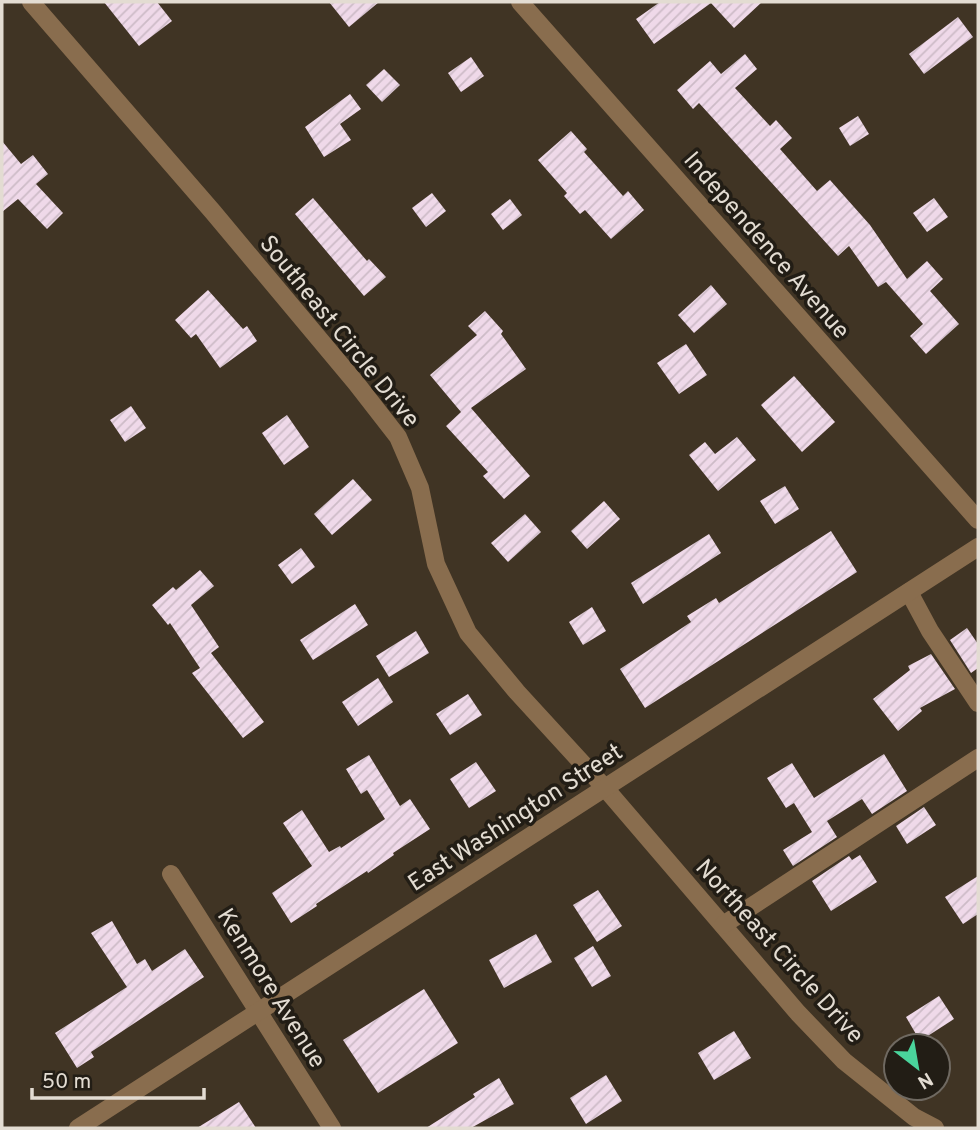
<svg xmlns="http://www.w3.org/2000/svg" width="980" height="1130" font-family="Overpass,sans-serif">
<defs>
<pattern id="building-hatch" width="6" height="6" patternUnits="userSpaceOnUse" patternTransform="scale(1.75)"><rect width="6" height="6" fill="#efd9e9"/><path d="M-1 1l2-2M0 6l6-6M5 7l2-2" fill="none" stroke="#cdbbc7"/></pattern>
</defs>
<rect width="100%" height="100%" fill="#403424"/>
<!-- building -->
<g fill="url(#building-hatch)">
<path d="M 104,2 L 157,2 L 172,21 L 139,46 Z"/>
<path d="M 329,2 L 379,2 L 349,27 Z"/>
<path d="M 660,2 L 762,2 L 734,28 L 711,3 L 654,44 L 636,19 Z"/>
<path d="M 958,17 L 973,37 L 924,74 L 909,54 Z"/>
<path d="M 745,54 L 757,69 L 735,88 L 770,126 L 776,120 L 792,138 L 780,149 L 817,191 L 830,180 L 870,225 L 907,279 L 927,261 L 943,279 L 930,291 L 959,324 L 926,354 L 910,336 L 923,324 L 886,282 L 878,287 L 849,246 L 838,256 L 699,103 L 693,109 L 677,90 L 710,61 L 721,74 Z"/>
<path d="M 471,57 L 484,76 L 461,92 L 448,73 Z"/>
<path d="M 384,69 L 400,85 L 382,102 L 366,85 Z"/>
<path d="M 350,94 L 361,109 L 340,124 L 351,140 L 324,157 L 305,127 Z"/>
<path d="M 858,116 L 869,134 L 850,146 L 839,128 Z"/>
<path d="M 571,131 L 587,149 L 584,152 L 623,196 L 628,191 L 644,210 L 611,239 L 585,210 L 580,214 L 564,196 L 567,193 L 538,160 Z"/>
<path d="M 2,141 L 21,164 L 33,155 L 48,174 L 36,184 L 63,213 L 47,229 L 18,199 L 2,212 Z"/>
<path d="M 432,193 L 446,211 L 426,227 L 412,208 Z"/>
<path d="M 313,198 L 367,261 L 369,259 L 386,277 L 364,296 L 295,214 Z"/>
<path d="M 934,198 L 948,217 L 927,232 L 913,213 Z"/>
<path d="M 510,199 L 522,215 L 503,230 L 491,214 Z"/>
<path d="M 711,285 L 727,304 L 694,333 L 678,315 Z"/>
<path d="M 208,290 L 243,329 L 247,326 L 257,341 L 220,368 L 196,334 L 191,338 L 175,320 Z"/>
<path d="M 485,311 L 503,331 L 501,334 L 526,369 L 471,408 L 530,476 L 504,499 L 483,476 L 488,472 L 446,426 L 461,412 L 430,375 L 477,335 L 468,326 Z"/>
<path d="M 686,344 L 707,375 L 679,394 L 657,363 Z"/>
<path d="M 794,376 L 835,422 L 802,452 L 761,405 Z"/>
<path d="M 131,406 L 146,428 L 125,442 L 110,420 Z"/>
<path d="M 287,415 L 309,447 L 284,465 L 262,433 Z"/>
<path d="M 737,437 L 756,460 L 718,491 L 689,455 L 705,442 L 715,454 Z"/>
<path d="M 353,479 L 372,500 L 332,535 L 314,514 Z"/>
<path d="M 785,486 L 799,509 L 775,524 L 760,501 Z"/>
<path d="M 604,501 L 620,519 L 587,549 L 571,531 Z"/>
<path d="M 525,514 L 541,532 L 508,562 L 491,543 Z"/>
<path d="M 831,531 L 857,572 L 645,708 L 620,669 L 691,622 L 687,616 L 716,598 L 719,603 Z"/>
<path d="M 709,534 L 721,553 L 643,604 L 631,583 Z"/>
<path d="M 301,548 L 315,567 L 292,584 L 278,565 Z"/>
<path d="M 200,570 L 214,586 L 191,605 L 219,647 L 211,653 L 264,722 L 243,738 L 192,673 L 200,668 L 170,623 L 168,625 L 152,605 L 173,587 L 176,590 Z"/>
<path d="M 355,604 L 368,625 L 313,660 L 300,640 Z"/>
<path d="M 592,607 L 606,631 L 583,645 L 569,622 Z"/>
<path d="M 967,628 L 978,644 L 978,668 L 971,673 L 950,640 Z"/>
<path d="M 416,631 L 429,653 L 389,677 L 376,656 Z"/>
<path d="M 931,654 L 955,689 L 920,708 L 922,711 L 898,731 L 873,699 L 910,670 L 908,666 Z"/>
<path d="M 378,678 L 393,702 L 358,726 L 342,702 Z"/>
<path d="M 468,694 L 482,715 L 450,735 L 436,714 Z"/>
<path d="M 884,754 L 907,791 L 872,814 L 862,799 L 827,821 L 837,837 L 793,866 L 783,850 L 812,832 L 794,803 L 786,808 L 767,778 L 792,763 L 814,798 Z"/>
<path d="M 369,755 L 400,806 L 410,799 L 430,829 L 393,853 L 394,855 L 368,873 L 367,871 L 316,904 L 317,906 L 291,923 L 272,893 L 312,866 L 283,823 L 302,810 L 329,852 L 340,846 L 341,848 L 385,819 L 367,790 L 361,794 L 346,769 Z"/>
<path d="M 476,762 L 496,791 L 469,808 L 450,779 Z"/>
<path d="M 924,807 L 936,825 L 907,844 L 896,826 Z"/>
<path d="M 860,855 L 877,882 L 831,911 L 812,881 L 849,856 L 852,860 Z"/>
<path d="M 978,876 L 978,914 L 963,924 L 945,897 Z"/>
<path d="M 598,890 L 622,926 L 597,942 L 573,905 Z"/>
<path d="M 112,921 L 137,964 L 145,959 L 152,971 L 185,949 L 204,977 L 91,1052 L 94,1057 L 77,1068 L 55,1033 L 127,987 L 91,933 Z"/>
<path d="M 536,934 L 552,962 L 504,988 L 489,960 Z"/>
<path d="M 593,946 L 611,976 L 592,987 L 574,958 Z"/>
<path d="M 424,989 L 458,1043 L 378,1093 L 343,1040 Z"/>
<path d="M 939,996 L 954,1019 L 920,1041 L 906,1017 Z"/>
<path d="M 734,1031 L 751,1058 L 714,1080 L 698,1053 Z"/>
<path d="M 606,1075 L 622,1101 L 586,1124 L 570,1098 Z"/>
<path d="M 499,1078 L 514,1104 L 471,1128 L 426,1128 L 475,1097 L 473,1094 Z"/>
<path d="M 239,1102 L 256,1128 L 197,1128 Z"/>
</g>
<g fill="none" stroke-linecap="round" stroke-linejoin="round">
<!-- minor -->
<g stroke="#896d4e" stroke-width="18">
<path d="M 31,2 L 213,212 L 356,383 L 398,437 L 420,488 L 436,564 L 468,633 L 517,692 L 605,788 L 798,1013 L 844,1061 L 914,1117 L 935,1128"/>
<path d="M 520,2 L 978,520"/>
<path d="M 909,592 L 930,631 L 978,703"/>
<path d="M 171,874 L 332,1128"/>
<path d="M 723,925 L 978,758"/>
<path d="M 78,1128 L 978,547"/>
</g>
</g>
<g text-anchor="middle" stroke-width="7" stroke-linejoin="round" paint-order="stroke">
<!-- street labels -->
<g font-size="24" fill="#e3dcd2" stroke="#221d15">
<text transform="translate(767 245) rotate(49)" y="8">Independence Avenue</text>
<text transform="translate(340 331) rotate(51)" y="8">Southeast Circle Drive</text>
<text transform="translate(515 817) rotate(-33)" y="8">East Washington Street</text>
<text transform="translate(780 951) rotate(48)" y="8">Northeast Circle Drive</text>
<text transform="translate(272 988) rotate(58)" y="8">Kenmore Avenue</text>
</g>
</g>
<!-- border -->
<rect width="980" height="1130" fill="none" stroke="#e3dcd2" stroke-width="7"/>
<!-- north arrow -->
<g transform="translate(917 1067) rotate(149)"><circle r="33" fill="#221d15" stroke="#6f6961" stroke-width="2"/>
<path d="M0-5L12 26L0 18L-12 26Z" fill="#4ad49c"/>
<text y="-10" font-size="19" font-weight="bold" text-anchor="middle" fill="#e3dcd2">N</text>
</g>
<!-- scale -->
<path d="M32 1088v10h172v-10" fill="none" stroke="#e3dcd2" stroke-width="3.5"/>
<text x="42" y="1088" font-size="21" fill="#e3dcd2" stroke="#221d15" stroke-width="5" paint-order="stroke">50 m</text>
</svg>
